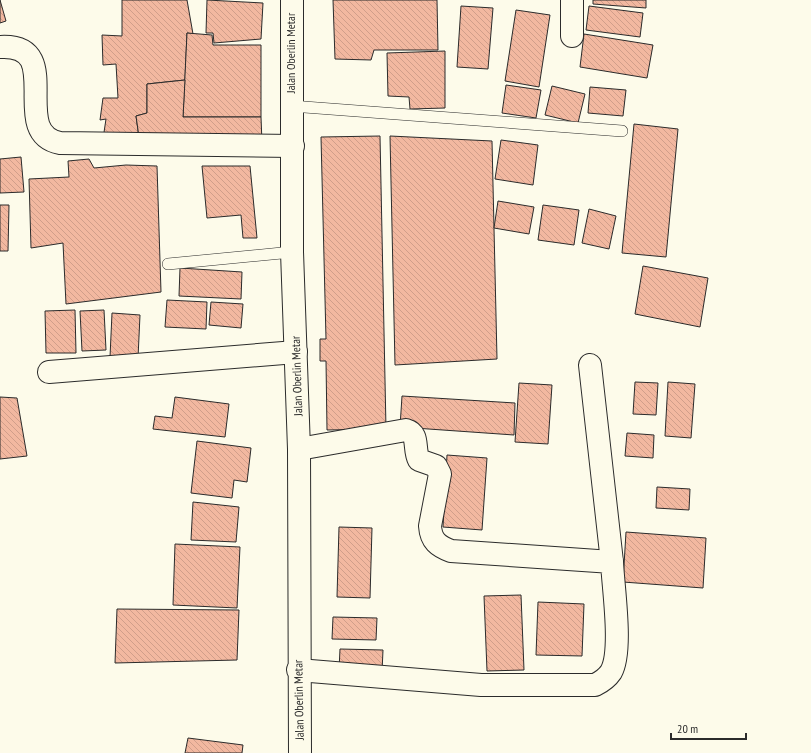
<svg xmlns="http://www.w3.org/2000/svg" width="811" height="753" font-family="'PT Sans Narrow',sans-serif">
<defs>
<pattern id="building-back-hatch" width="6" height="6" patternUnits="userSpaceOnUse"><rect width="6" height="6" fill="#f2b8a0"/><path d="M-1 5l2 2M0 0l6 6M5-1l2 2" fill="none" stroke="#d09e8a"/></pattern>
</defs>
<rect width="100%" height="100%" fill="#fdfbea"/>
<!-- building -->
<g fill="url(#building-back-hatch)" stroke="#2b2b2b">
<path d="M 0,0 L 6,21 L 0,23 Z"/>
<path d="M 122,0 L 187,0 L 193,34 L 187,33 L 185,80 L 147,84 L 147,113 L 136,116 L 139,137 L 103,139 L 106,119 L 100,120 L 103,98 L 118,98 L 116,64 L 103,65 L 102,35 L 122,36 Z"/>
<path d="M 207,0 L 263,3 L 261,39 L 214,43 L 213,33 L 206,33 Z"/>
<path d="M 333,0 L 437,0 L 438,50 L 374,50 L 371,60 L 335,59 Z"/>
<path d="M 593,0 L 646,0 L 646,8 L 593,4 Z"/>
<path d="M 461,6 L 493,8 L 488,69 L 457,67 Z"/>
<path d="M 589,6 L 643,13 L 640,37 L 586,30 Z"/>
<path d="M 516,10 L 550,15 L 539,87 L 505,81 Z"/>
<path d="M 187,33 L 212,35 L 213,45 L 261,45 L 261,117 L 183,117 Z"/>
<path d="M 584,34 L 653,45 L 647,78 L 580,67 Z"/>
<path d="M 445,51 L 445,108 L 410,109 L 409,97 L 388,96 L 387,53 Z"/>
<path d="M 185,80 L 183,117 L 261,117 L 262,143 L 139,137 L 136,116 L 147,113 L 147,84 Z"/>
<path d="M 506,85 L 541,90 L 536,118 L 502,113 Z"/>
<path d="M 552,86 L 585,94 L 578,123 L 545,115 Z"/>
<path d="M 590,87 L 626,90 L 623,116 L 588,113 Z"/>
<path d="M 634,124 L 678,129 L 666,257 L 622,253 Z"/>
<path d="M 380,136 L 386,429 L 327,430 L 326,361 L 320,361 L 320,339 L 326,339 L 321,137 Z"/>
<path d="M 390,136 L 492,141 L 497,359 L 395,365 Z"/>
<path d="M 501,140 L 538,145 L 533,185 L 495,179 Z"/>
<path d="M 21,157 L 24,192 L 0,193 L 0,159 Z"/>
<path d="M 89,159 L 94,168 L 126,165 L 157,166 L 161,292 L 66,304 L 63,243 L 31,248 L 29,179 L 69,177 L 68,161 Z"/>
<path d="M 202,166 L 250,166 L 257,238 L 243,238 L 241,215 L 207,218 Z"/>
<path d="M 498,201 L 534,207 L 529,234 L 494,228 Z"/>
<path d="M 0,205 L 9,205 L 8,251 L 0,251 Z"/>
<path d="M 543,205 L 579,210 L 574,245 L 538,240 Z"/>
<path d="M 589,209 L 616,216 L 609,249 L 582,243 Z"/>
<path d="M 643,266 L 708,278 L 700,327 L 635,314 Z"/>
<path d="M 180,268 L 242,272 L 241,299 L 179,296 Z"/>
<path d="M 167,300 L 207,302 L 206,329 L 165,327 Z"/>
<path d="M 211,302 L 243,304 L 241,328 L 209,325 Z"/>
<path d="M 75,310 L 76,353 L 46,353 L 45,311 Z"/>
<path d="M 104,310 L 106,350 L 82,351 L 80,311 Z"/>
<path d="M 112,313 L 140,315 L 138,358 L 110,357 Z"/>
<path d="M 635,382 L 658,383 L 656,415 L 633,414 Z"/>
<path d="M 668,382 L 695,384 L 691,438 L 665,436 Z"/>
<path d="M 519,383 L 552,385 L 548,444 L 515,442 Z"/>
<path d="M 402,396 L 515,403 L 514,435 L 400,427 Z"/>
<path d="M 0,397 L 17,398 L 27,456 L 0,459 Z"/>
<path d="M 175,397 L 229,404 L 225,437 L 153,429 L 155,416 L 172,418 Z"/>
<path d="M 627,433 L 654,435 L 653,458 L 625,456 Z"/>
<path d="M 197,441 L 251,448 L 247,482 L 234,480 L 232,498 L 191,493 Z"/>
<path d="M 447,455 L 487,458 L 482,530 L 443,527 Z"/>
<path d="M 657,487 L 690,489 L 689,510 L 656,508 Z"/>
<path d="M 193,502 L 239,507 L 236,542 L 191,540 Z"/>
<path d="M 339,527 L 372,528 L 370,598 L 337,597 Z"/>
<path d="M 626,532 L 706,538 L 703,588 L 623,582 Z"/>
<path d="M 175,544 L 240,547 L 237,608 L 173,605 Z"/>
<path d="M 521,595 L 524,670 L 487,671 L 484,596 Z"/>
<path d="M 538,602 L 584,604 L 582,656 L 536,655 Z"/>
<path d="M 117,609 L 239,610 L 237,660 L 115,663 Z"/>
<path d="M 333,617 L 377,618 L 376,640 L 332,639 Z"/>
<path d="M 340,649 L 383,650 L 382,672 L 339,670 Z"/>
<path d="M 188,738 L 243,745 L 242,753 L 185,753 Z"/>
</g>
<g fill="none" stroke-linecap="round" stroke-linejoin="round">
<!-- lane casing -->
<g stroke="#2b2b2b" stroke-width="12">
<g id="lane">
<path d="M 291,106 L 622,131"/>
<path d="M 168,264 L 292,252"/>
</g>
</g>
<!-- street casing -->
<g stroke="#2b2b2b" stroke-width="24">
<g id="street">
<path d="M 292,0 L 292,252 L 299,449 L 300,753"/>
<path d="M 572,0 L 572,36"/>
<path d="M 0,47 C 68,43 7,133 60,143 L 293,146"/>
<path d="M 590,365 L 612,562"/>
<path d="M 49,372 L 296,352"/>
<path d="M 298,670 L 481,685 L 595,685 C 601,682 607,678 611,672 C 623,651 613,587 612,562 L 451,551 C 438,546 431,541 430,526 L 440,474 L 436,466 L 419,460 C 413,449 420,434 406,430 L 299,449"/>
</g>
</g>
<!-- lane -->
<use href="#lane" stroke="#fdfbea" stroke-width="11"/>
<!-- street -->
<use href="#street" stroke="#fdfbea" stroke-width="22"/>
</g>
<g text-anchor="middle" stroke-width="3" stroke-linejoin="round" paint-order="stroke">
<!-- street labels -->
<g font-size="12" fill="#2b2b2b" stroke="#fdfbea">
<text transform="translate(291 53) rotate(-90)" y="4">Jalan Oberlin Metar</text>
<text transform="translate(297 376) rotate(-92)" y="4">Jalan Oberlin Metar</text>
<text transform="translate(299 700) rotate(-91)" y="4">Jalan Oberlin Metar</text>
</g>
</g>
<!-- scale -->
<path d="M671 733v6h75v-6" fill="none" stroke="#2b2b2b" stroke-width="2"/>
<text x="677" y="733" font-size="12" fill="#2b2b2b" stroke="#fdfbea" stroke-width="3" paint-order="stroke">20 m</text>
</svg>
